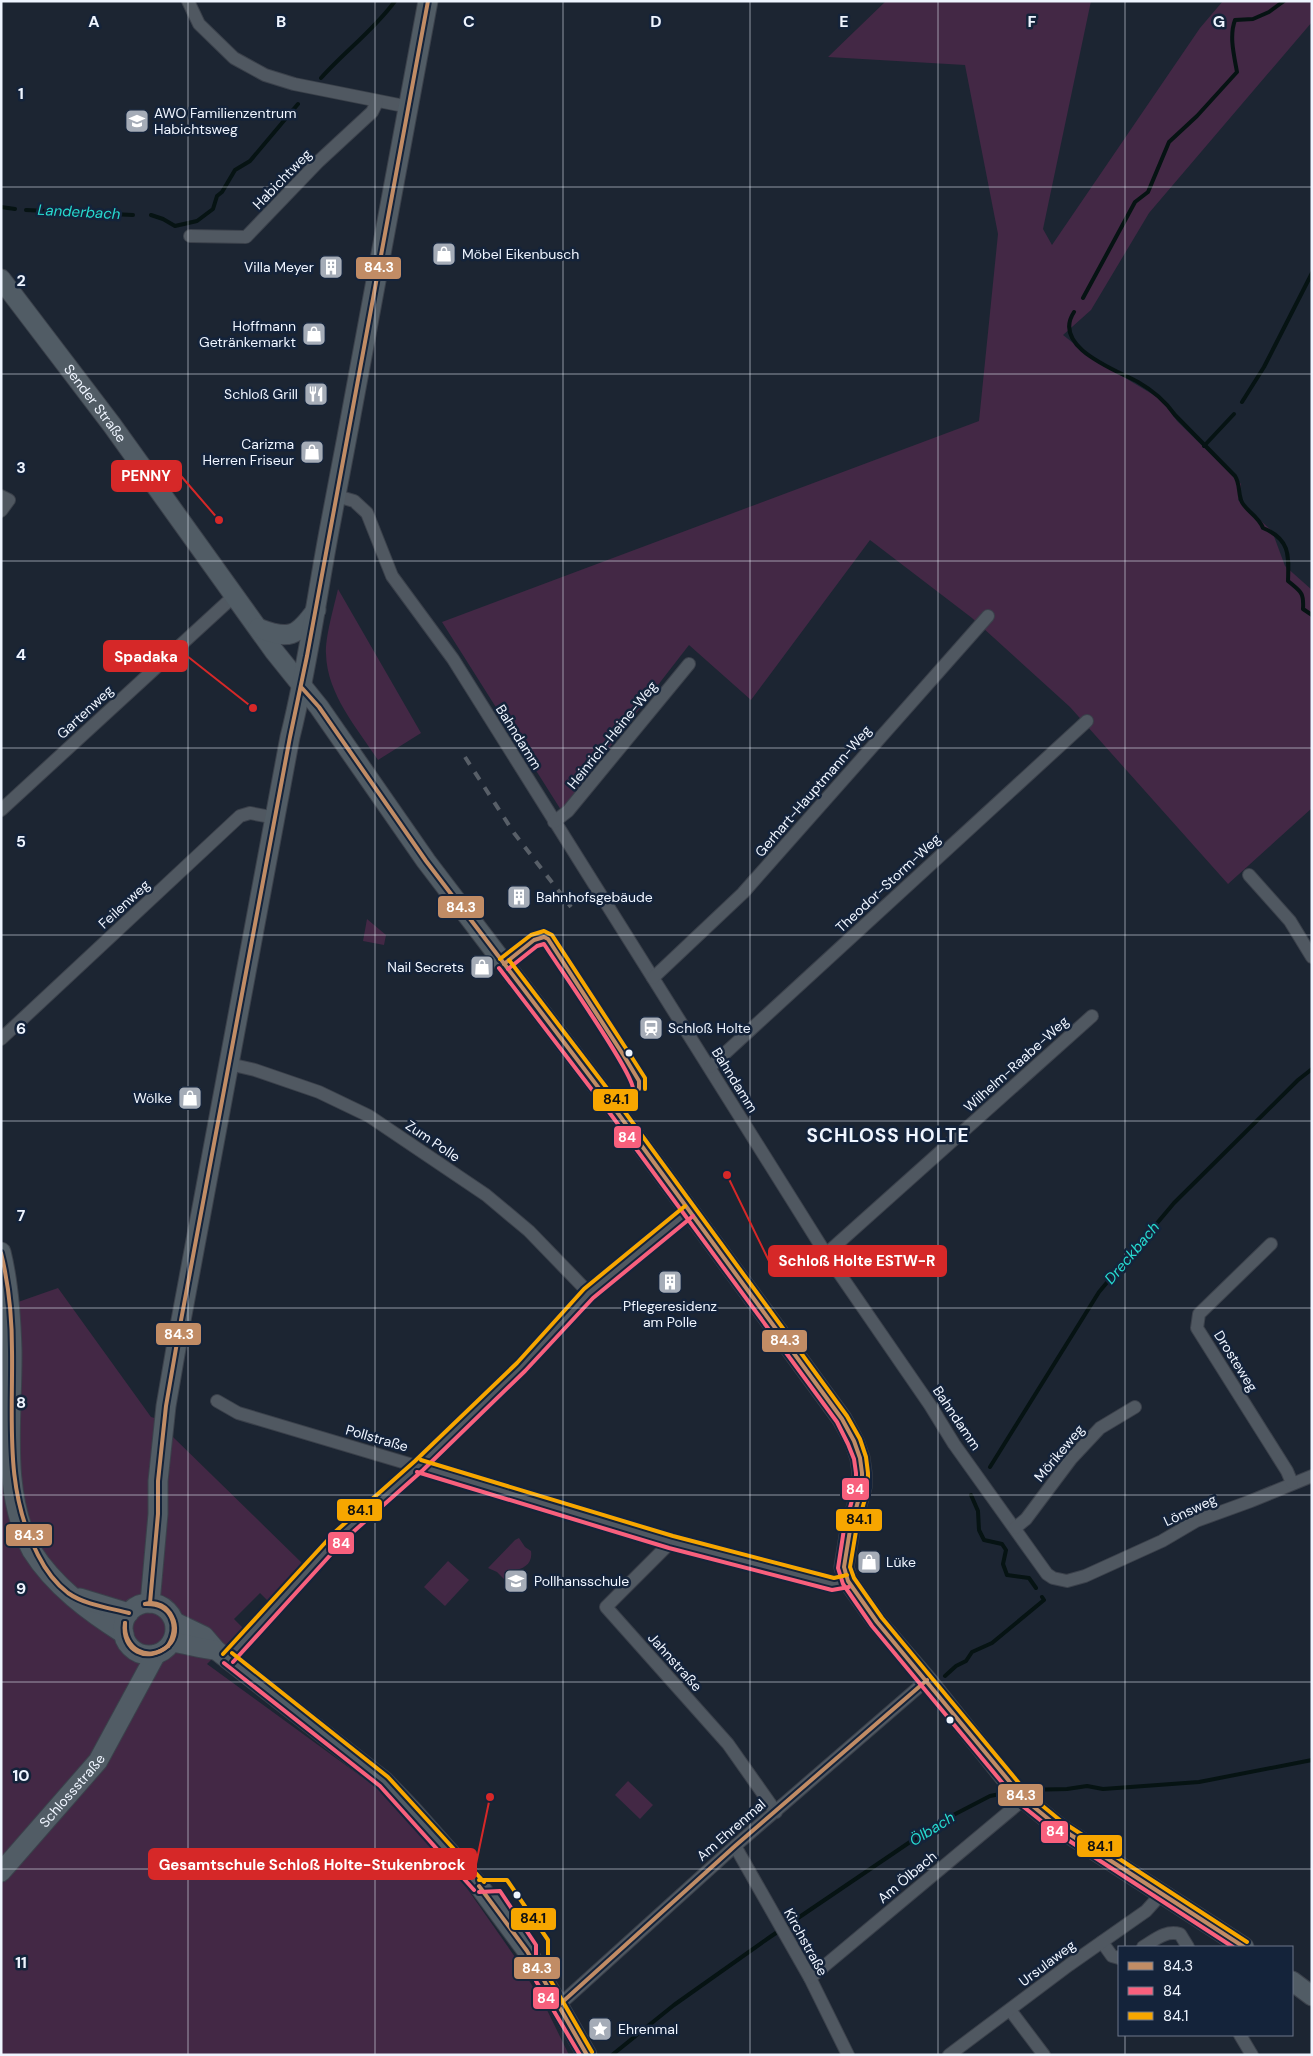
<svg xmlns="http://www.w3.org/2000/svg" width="1313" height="2056" font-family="'DM Sans',sans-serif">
<rect width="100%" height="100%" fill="#1c2532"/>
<!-- green -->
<g fill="#432845">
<path d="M 886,1 L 1091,1 L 1043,229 L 1052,245 L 1200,28 L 1223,1 L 1312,1 L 1312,22 L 1149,213 L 1091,310 L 1063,335 L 1092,358 L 1162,400 L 1177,421 L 1241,484 L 1238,500 L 1272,531 L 1285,566 L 1312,590 L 1312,808 L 1228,884 L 1070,707 L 972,618 L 870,540 L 751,700 L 689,645 L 561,810 L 442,622 L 979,421 L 998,234 L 965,65 L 828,57 Z"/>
<path d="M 338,589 L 421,733 L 378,760 C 357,728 327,694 326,654 C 325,637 334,607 338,589 Z"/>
<path d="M 367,919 L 386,935 L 384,945 L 363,941 Z"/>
<path d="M 58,1288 L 151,1417 L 169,1422 L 173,1437 L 302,1563 L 268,1601 L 260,1593 L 234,1619 L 243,1628 L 207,1664 L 377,1788 L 464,1884 L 515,1957 L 548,2012 L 569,2055 L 1,2055 L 1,1308 Z"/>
<path d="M 519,1538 L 525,1547 L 531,1551 C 533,1563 524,1570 512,1570 L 504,1579 L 497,1572 L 488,1568 L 515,1540 Z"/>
<path d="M 448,1561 L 469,1580 L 445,1606 L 424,1587 Z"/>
<path d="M 628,1781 L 653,1805 L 640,1819 L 615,1795 Z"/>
</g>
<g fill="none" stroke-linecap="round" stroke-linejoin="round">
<!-- stream -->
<g stroke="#061313" stroke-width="4">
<path d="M 321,78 C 345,51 374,30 395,1"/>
<path d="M 1,207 L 15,209"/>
<path d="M 26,210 L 133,215"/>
<path d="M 151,215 L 163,219 L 175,226 L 197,221 L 213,209 L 217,196 L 222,192 L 235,170 L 250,161 L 298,104"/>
<path d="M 1083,298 L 1135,202 L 1148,192 L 1169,142 L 1197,116 L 1237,72 C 1234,55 1229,36 1235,20 L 1253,19 L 1269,12 L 1284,1"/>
<path d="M 1074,312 C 1051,347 1116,370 1138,382 C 1152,390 1166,402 1175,415 L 1235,476 C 1240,484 1238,491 1241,500 C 1244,510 1258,515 1263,528 C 1290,539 1289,555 1288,581 C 1301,592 1304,592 1303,609 L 1312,615"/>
<path d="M 1242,402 L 1264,367 L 1312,273"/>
<path d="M 1204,446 L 1234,414"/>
<path d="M 990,1467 L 1099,1292 L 1174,1203 L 1298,1080 L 1312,1069"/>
<path d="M 971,1495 L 978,1511 L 979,1530 L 984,1540 L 1002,1544 L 1006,1550 L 1003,1564 L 1007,1575 L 1029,1578 L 1036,1588"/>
<path d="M 945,1676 L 956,1666 L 966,1661 L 972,1652 L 992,1643 L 1044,1600 L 1042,1597"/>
<path d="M 1024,1790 L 1067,1789 L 1087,1786 L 1103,1789 L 1199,1782 L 1312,1760"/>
<path d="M 612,2055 L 674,2005 L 770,1937 L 938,1823 L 990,1796 L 1010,1792"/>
</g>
<!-- street casing -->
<g stroke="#3b414b" stroke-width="14">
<g id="street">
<path d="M 188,1 L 199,24 L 234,58 L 265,75 L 294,84 L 409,107"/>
<path d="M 190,236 L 246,237 L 319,161 L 372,112 L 377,102"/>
<path d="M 1,496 L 9,500 L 1,511"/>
<path d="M 337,496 L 354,501 L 367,513 L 392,576 L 453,659 L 826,1254 L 930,1405 L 954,1444 L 1047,1574 L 1053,1578 L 1067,1581 L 1085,1576 L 1162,1541 L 1196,1521 L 1251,1501 L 1312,1476"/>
<path d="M 1,810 L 234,596"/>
<path d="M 554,822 L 568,811 L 689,664"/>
<path d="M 1249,875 L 1290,921 L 1312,957"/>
<path d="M 653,978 L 743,893 L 988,616"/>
<path d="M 1,1039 L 240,816 L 250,813 L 276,818"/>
<path d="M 229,1064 L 255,1070 L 319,1092 L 369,1116 L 486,1195 L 529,1231 L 589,1293"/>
<path d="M 710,1067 L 1087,721"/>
<path d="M 1271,1244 L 1199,1314 L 1197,1328 L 1287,1471 L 1292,1483"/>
<path d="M 826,1254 L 1092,1016"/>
<path d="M 217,1401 L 238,1413 L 671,1542 L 834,1584 L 848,1581"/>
<path d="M 1015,1528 L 1026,1519 L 1071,1459 L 1100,1428 L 1135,1407"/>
<path d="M 671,1542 L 606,1607 L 728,1744 L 776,1812"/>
<path d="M 228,1658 L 340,1536 L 419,1466 L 521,1367 L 589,1293 L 689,1211"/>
<path d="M 735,1846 L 810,1978 L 848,2055"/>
<path d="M 1102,1942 L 1112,1956 L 1119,1958"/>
<path d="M 1143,1947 C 1155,1940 1165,1930 1180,1934 L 1188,1947"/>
<path d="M 810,1978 L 1024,1799"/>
<path d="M 558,2006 L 735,1846 L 927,1680"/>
<path d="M 1010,2010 L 1044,2055"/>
<path d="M 1240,2035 L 1252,2055"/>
<path d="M 949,2055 L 1069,1965 L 1146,1911 L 1155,1901 L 1160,1892"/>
</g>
</g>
<!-- secondary casing -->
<g stroke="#3b414b" stroke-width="21">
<g id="secondary">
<path id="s1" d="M 1,279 L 112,425 L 274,651 L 319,707 L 426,861 L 614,1108 L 842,1419 L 854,1441 L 860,1458 L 862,1473 L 862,1487 L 850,1530 L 844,1567 L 848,1581 L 877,1622 L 927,1680 L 1006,1779 L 1024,1799 L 1057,1826 L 1244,1947"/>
<path d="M 258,628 C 289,640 297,637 316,610"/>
<path d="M 1,1252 C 9,1284 11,1317 12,1350 C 13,1417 0,1490 32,1551 C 54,1586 89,1612 124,1634"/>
<path d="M 80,1598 L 129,1613"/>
<path d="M 150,1603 L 158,1514 L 158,1481 L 166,1406 L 179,1331 L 290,737 C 308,666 317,593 331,521 C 364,348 396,175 428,1"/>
<circle cx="149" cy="1629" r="26"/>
<path d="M 175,1622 L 204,1636 L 216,1650 L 384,1781 L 411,1809 L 479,1886 L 527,1951 L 587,2055"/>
<path d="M 172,1642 C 187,1644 201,1649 216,1650"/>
<path id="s2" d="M 1,1872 L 98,1761 L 156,1654"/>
<path d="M 1292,1981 L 1312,1996"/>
</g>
</g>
<!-- street -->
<use href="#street" stroke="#505861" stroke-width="12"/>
<!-- secondary -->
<use href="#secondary" stroke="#515c65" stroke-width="19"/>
<!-- rail -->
<path stroke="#585f68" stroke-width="4" stroke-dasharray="9 9" stroke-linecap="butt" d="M 465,757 L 514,833 L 571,907"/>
<!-- bus-1 casing -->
<g stroke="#14233a" stroke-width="8">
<g id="bus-1">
<path d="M 302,688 L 319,707 L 426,861 L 614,1108 L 842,1419 L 854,1441 L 860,1458 L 862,1473 L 862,1487 L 850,1530 L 844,1567 L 848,1581 L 877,1622 L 1024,1799 L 1057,1826 L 1244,1947"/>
<path d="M 504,964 L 534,940 L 544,937 L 548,939 L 624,1056 L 639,1081 L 639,1089"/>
<path d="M 1,1253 C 9,1285 12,1318 12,1351 C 13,1420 4,1491 38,1555 C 45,1569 55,1583 68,1593 C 85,1605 110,1608 129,1613"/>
<path d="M 150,1603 L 158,1514 L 158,1481 L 166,1406 L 179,1331 L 290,737 L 307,656 L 428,1"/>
<path d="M 145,1604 C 169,1597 185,1630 168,1646"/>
<path d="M 145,1604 C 172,1603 180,1626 168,1646"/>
<path d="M 125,1623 C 123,1649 148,1663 168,1646"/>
<path d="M 125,1623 C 121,1651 147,1664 168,1646"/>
<path d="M 479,1886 L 527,1951 L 587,2055"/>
<path d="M 558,2006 L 735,1846 L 927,1680"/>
</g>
</g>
<!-- bus-2 casing -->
<g stroke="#14233a" stroke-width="8">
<g id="bus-2">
<path d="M 499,968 L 609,1112 L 837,1422 L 848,1444 L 854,1459 L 856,1473 L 856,1486 L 844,1529 L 838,1568 L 843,1584 L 872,1626 L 1020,1804 L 1054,1831 L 1233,1947"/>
<path d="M 508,969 L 537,946 L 544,944 C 558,966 633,1072 633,1089"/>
<path d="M 417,1472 L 669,1548 L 832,1590 L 849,1587"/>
<path d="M 233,1662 L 344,1540 L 423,1470 L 525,1371 L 593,1298 L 693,1216"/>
<path d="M 224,1663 L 380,1786 L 474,1890"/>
<path d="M 479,1892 L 500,1891 L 536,1945 L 536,1981 L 580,2055"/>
</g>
</g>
<!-- bus-3 casing -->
<g stroke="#14233a" stroke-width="8">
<g id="bus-3">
<path d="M 500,959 L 531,935 L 544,931 L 552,935 L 629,1053 L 645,1078 L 645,1089"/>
<path d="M 509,960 L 619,1104 L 847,1416 L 860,1439 L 866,1457 L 868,1473 L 868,1488 L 856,1531 L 850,1567 L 854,1578 L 882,1618 L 1028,1794 L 1061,1821 L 1247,1942"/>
<path d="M 421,1460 L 673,1536 L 834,1578 L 847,1575"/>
<path d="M 232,1653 L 388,1777 L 484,1882"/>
<path d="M 223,1654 L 335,1532 L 415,1461 L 517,1363 L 584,1289 L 685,1206"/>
<path d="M 479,1880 L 507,1880 L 548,1940 L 548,1976 L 592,2052"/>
</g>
</g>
<!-- bus-1 -->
<use href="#bus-1" stroke="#c18c65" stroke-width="4"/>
<!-- bus-2 -->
<use href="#bus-2" stroke="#f8607d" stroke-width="4"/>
<!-- bus-3 -->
<use href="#bus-3" stroke="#f7a600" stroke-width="4"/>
</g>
<!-- grid -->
<path fill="none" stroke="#eff5ff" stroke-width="1" stroke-opacity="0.55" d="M 188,1 L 188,2055M 375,1 L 375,2055M 563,1 L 563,2055M 750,1 L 750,2055M 938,1 L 938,2055M 1125,1 L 1125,1947M 1,187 L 1312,187M 1,374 L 1312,374M 1,561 L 1312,561M 1,748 L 1312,748M 1,935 L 1312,935M 1,1121 L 1312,1121M 1,1308 L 1312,1308M 1,1495 L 1312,1495M 1,1682 L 1312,1682M 1,1869 L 1312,1869M 1125,2035 L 1125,2055"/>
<!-- icons -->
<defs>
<g id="school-square" transform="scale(1.25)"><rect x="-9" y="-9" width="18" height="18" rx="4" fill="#a5acb7" stroke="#14233a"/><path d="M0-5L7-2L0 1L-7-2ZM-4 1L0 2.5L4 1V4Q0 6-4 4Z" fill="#fff"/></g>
<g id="shop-square" transform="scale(1.25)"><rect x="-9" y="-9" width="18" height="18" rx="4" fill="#a5acb7" stroke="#14233a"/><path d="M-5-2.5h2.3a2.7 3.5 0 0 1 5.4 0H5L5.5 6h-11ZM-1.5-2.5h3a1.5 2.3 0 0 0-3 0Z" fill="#fff"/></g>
<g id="building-square" transform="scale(1.25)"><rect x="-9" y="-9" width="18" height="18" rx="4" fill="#a5acb7" stroke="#14233a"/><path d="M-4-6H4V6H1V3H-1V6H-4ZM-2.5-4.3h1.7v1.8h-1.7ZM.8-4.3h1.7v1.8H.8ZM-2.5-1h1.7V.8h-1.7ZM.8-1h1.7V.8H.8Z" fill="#fff"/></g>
<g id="restaurant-square" transform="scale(1.25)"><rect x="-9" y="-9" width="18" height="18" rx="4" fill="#a5acb7" stroke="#14233a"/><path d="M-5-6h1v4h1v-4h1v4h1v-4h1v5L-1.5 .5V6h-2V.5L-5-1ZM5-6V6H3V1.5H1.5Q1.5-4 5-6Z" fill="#fff"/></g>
<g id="station-square" transform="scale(1.25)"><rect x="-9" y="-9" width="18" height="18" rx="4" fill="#a5acb7" stroke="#14233a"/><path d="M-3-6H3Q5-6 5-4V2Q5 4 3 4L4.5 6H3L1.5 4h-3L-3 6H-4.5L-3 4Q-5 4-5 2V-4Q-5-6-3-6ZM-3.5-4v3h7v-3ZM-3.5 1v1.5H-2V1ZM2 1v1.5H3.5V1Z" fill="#fff"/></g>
<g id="sight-square" transform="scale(1.25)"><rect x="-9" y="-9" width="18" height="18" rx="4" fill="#a5acb7" stroke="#14233a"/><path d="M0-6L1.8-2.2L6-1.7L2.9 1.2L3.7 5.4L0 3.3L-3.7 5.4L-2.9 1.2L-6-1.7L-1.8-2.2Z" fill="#fff"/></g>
</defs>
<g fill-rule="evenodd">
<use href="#school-square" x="137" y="121"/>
<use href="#shop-square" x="444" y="254"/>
<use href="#building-square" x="331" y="267"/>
<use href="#shop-square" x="314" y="334"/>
<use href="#restaurant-square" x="316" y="394"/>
<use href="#shop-square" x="312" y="452"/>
<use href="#building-square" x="519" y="897"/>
<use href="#shop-square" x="482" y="967"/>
<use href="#station-square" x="651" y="1028"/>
<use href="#shop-square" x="190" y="1098"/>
<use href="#building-square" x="670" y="1282"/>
<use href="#shop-square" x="869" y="1562"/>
<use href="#school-square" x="516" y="1581"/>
<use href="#sight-square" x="600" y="2029"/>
</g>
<!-- markers -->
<g fill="#eff5ff" stroke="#14233a" stroke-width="2">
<circle cx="629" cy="1053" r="4.5"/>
<circle cx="950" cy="1720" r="4.5"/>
<circle cx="517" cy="1895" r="4.5"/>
</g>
<g text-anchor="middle" stroke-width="5" stroke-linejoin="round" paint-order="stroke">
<!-- poi labels -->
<g font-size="14" fill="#eff5ff" stroke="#14233a" text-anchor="start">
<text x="154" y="118">AWO Familienzentrum<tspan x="154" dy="16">Habichtsweg</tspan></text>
<text x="462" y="259">Möbel Eikenbusch</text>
<text x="314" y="272" text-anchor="end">Villa Meyer</text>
<text x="296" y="331" text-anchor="end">Hoffmann<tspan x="296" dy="16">Getränkemarkt</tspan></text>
<text x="298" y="399" text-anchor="end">Schloß Grill</text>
<text x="294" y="449" text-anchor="end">Carizma<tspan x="294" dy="16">Herren Friseur</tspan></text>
<text x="536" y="902">Bahnhofsgebäude</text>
<text x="464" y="972" text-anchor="end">Nail Secrets</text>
<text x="668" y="1033">Schloß Holte</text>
<text x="172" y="1103" text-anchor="end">Wölke</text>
<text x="670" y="1311" text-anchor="middle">Pflegeresidenz<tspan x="670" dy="16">am Polle</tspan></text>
<text x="886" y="1567">Lüke</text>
<text x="534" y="1586">Pollhansschule</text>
<text x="618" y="2034">Ehrenmal</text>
</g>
<!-- street labels -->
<g font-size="14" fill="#eff5ff" stroke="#14233a">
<text transform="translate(282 179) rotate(-46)" y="5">Habichtweg</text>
<text dy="5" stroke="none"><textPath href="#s1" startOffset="156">Sender Straße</textPath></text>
<text transform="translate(85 712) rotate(-43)" y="5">Gartenweg</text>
<text transform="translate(612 735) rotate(-51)" y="5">Heinrich-Heine-Weg</text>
<text transform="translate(519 737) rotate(58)" y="5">Bahndamm</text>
<text transform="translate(813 791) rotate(-49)" y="5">Gerhart-Hauptmann-Weg</text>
<text transform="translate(888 883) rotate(-43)" y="5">Theodor-Storm-Weg</text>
<text transform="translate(124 904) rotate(-43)" y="5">Feilenweg</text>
<text transform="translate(1016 1064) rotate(-42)" y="5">Wilhelm-Raabe-Weg</text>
<text transform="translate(735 1080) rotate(58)" y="5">Bahndamm</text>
<text transform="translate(433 1141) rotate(34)" y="5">Zum Polle</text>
<text transform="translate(1236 1361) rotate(58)" y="5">Drosteweg</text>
<text transform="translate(957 1418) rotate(56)" y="5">Bahndamm</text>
<text transform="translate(377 1438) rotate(16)" y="5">Pollstraße</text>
<text transform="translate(1059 1453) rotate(-50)" y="5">Mörikeweg</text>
<text transform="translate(1190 1510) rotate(-25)" y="5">Lönsweg</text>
<text transform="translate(675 1662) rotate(48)" y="5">Jahnstraße</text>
<text dy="5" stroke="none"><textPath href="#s2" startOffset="108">Schlossstraße</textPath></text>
<text transform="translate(731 1830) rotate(-41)" y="5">Am Ehrenmal</text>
<text transform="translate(907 1877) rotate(-40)" y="5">Am Ölbach</text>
<text transform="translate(806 1942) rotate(61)" y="5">Kirchstraße</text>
<text transform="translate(1047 1963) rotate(-37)" y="5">Ursulaweg</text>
</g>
<!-- water labels -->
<g font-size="15" font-style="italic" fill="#27dad0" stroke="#14233a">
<text transform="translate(79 212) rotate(3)" y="5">Landerbach</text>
<text transform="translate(1132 1253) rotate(-50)" y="5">Dreckbach</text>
<text transform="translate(932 1829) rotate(-32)" y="5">Ölbach</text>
</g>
<!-- district labels -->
<g font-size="19" font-weight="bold" letter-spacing="1" fill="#eff5ff" stroke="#14233a">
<text x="888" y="1142">SCHLOSS HOLTE</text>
</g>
</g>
<g font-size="16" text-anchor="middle" font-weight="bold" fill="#eff5ff" stroke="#14233a" stroke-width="5" stroke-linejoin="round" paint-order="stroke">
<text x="94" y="27">A</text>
<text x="281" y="27">B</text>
<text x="469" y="27">C</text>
<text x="656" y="27">D</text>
<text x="844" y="27">E</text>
<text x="1032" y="27">F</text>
<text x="1219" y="27">G</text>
<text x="21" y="99">1</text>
<text x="21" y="286">2</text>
<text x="21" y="473">3</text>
<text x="21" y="660">4</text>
<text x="21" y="847">5</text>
<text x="21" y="1034">6</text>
<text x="21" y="1221">7</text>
<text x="21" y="1408">8</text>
<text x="21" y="1594">9</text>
<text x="21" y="1781">10</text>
<text x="21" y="1968">11</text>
</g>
<!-- callouts -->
<path fill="none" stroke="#d62828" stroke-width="2" d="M219 520L181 476M253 708L187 656M727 1175L769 1261M490 1797L476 1864"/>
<g fill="#d62828" stroke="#14233a" stroke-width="2">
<circle cx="219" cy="520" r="5"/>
<circle cx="253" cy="708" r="5"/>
<circle cx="727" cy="1175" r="5"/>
<circle cx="490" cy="1797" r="5"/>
</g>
<g fill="#d62828" stroke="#d62828" stroke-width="2">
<rect x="112" y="461" width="69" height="30" rx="5"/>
<rect x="104" y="641" width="83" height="30" rx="5"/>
<rect x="769" y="1246" width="177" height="30" rx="5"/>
<rect x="149" y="1849" width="327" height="30" rx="5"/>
</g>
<g font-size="15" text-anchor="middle" font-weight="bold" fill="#fff">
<text x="146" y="481">PENNY</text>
<text x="146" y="662">Spadaka</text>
<text x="857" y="1266">Schloß Holte ESTW-R</text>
<text x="312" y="1870">Gesamtschule Schloß Holte-Stukenbrock</text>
</g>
<g stroke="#14233a" stroke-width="2">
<rect x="355" y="256" width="47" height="24" rx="5" fill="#c18c65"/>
<rect x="437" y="895" width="48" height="24" rx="5" fill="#c18c65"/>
<rect x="592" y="1088" width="47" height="24" rx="5" fill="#f7a600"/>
<rect x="613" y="1125" width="29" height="24" rx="5" fill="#f8607d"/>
<rect x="155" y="1322" width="47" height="24" rx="5" fill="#c18c65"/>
<rect x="761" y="1329" width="47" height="24" rx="5" fill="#c18c65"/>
<rect x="841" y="1477" width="29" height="24" rx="5" fill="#f8607d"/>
<rect x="336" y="1498" width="47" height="24" rx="5" fill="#f7a600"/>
<rect x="835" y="1508" width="48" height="24" rx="5" fill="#f7a600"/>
<rect x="5" y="1523" width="48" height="24" rx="5" fill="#c18c65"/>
<rect x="327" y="1531" width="28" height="24" rx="5" fill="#f8607d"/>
<rect x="997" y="1783" width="47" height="24" rx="5" fill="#c18c65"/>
<rect x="1040" y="1820" width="29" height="24" rx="5" fill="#f8607d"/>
<rect x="1076" y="1834" width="47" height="24" rx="5" fill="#f7a600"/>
<rect x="510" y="1907" width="47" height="24" rx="5" fill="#f7a600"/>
<rect x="513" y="1956" width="48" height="24" rx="5" fill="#c18c65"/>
<rect x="532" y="1986" width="28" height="24" rx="5" fill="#f8607d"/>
</g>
<g font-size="14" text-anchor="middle" font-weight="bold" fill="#fff">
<text x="379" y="272">84.3</text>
<text x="461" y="912">84.3</text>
<text x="627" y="1142">84</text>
<text x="179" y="1339">84.3</text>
<text x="785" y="1345">84.3</text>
<text x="855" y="1494">84</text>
<text x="29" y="1540">84.3</text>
<text x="341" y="1548">84</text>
<text x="1021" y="1800">84.3</text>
<text x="1055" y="1836">84</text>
<text x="537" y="1973">84.3</text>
<text x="546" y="2003">84</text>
</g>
<g font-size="14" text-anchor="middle" font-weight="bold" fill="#111">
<text x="616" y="1104">84.1</text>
<text x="360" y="1515">84.1</text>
<text x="859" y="1524">84.1</text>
<text x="1100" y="1851">84.1</text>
<text x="533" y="1923">84.1</text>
</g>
<!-- border -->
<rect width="1313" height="2056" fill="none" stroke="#eff5ff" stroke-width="5"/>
<!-- legend -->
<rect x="1118" y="1946" width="175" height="90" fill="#14233a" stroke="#6c7789"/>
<rect x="1128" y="1962" width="25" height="8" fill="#c18c65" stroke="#6c7789"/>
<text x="1163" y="1971" font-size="15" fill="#eff5ff">84.3</text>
<rect x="1128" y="1987" width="25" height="8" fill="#f8607d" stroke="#6c7789"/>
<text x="1163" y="1996" font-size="15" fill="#eff5ff">84</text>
<rect x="1128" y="2012" width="25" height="8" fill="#f7a600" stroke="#6c7789"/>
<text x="1163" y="2021" font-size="15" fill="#eff5ff">84.1</text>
</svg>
